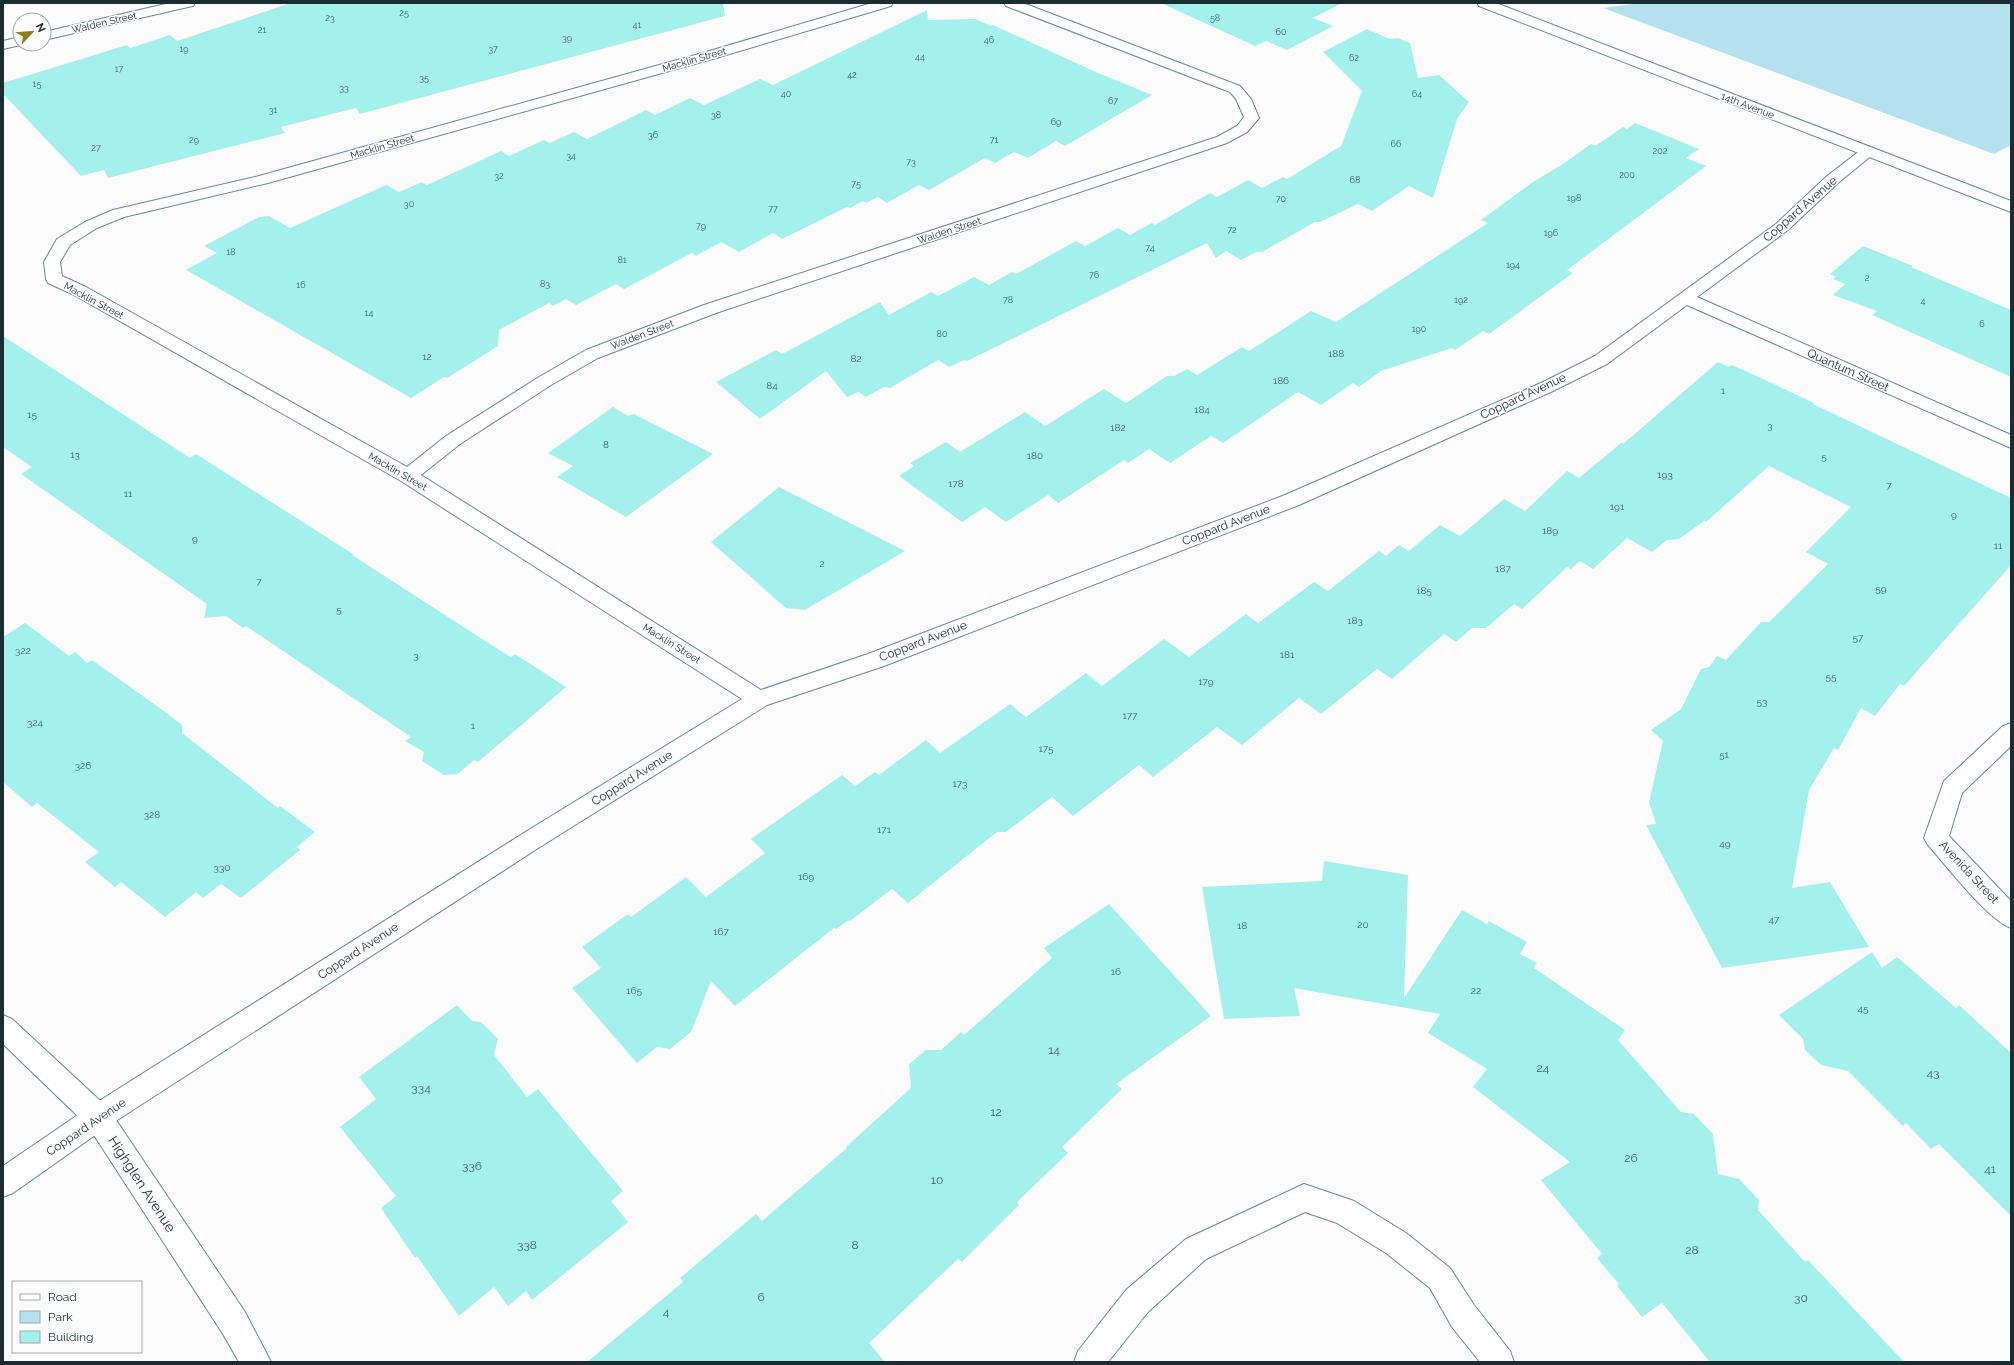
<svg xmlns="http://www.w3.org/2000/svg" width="2014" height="1365" font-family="Raleway,sans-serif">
<rect width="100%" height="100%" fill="#fbfbfb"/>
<!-- green -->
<path fill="#b4e1ed" d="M 1640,3 L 2011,3 L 2011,145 L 1994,154 L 1603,8 Z"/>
<!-- building -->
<g fill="#a4f0ed">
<path d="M 291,3 L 723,3 L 725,16 L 360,114 L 356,108 L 281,127 L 285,133 L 108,178 L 104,170 L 81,176 L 3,94 L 3,83 L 127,45 L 130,48 L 170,35 L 177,41 Z"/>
<path d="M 1161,3 L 1342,3 L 1313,18 L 1333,26 L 1287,50 L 1266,41 L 1255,46 Z"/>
<path d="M 927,10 L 928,20 L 975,19 L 991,26 L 993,25 L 1098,73 L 1152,95 L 1065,146 L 1056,141 L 1028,158 L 1014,152 L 995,163 L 985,158 L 929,190 L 919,185 L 887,203 L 878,197 L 866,203 L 863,201 L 850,208 L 847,207 L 782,239 L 773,233 L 739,252 L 721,242 L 696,256 L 692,253 L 624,289 L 616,284 L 576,305 L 566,299 L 553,306 L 549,303 L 499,330 L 498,346 L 447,378 L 444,377 L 411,398 L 186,270 L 217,253 L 204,246 L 259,217 L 269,216 L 290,228 L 386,185 L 399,192 L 422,182 L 427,185 L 501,151 L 509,156 L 544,140 L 550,143 L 574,132 L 587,139 L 646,110 L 655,115 L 690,98 L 704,105 L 760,79 L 773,85 Z"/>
<path d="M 1367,29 L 1390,39 L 1398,38 L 1410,43 L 1418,78 L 1439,75 L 1469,102 L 1457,119 L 1433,198 L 1409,186 L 1372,211 L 1358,204 L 1320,222 L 1315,222 L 1262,252 L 1256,252 L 1241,260 L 1226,251 L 1216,258 L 1207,243 L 967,361 L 964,360 L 949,367 L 938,360 L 890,388 L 884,387 L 866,397 L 858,392 L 847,397 L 826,371 L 760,419 L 716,382 L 776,350 L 782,354 L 880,302 L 889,315 L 931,292 L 938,296 L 974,277 L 989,285 L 1012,272 L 1016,274 L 1076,241 L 1085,246 L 1118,228 L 1130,235 L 1152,223 L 1155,225 L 1210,193 L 1217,197 L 1248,180 L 1262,188 L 1283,177 L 1287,179 L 1341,146 L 1362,91 L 1323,52 Z"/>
<path d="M 1635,123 L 1699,149 L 1686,158 L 1706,166 L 1567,270 L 1573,273 L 1489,334 L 1483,331 L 1455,350 L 1452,348 L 1381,371 L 1359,387 L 1353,383 L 1321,405 L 1298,392 L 1223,443 L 1211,436 L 1170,463 L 1149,449 L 1128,463 L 1124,460 L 1058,503 L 1048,495 L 1006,522 L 985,507 L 962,522 L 899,476 L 914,466 L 910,463 L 946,442 L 960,452 L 1025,412 L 1045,426 L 1104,389 L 1126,403 L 1167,376 L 1174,376 L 1187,369 L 1197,375 L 1242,347 L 1249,351 L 1311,311 L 1336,322 L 1488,223 L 1481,220 L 1533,182 L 1563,164 L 1591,144 L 1595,146 L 1623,127 L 1627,129 Z"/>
<path d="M 1863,246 L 1913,266 L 1911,267 L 2011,310 L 2011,377 L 1872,315 L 1877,311 L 1833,295 L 1845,284 L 1833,279 L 1836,277 L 1830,274 Z"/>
<path d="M 3,336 L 190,458 L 196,454 L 353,554 L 352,555 L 496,648 L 511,657 L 515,654 L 566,687 L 478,762 L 474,760 L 458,774 L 444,775 L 422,761 L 424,752 L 405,741 L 411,737 L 246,626 L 243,628 L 226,616 L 204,618 L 207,604 L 21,474 L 32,467 L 3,447 Z"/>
<path d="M 1718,362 L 1729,367 L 1732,365 L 1774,384 L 1814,403 L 1813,404 L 2011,498 L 2011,565 L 1904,686 L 1900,684 L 1875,716 L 1861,708 L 1838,750 L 1834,748 L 1809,790 L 1792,888 L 1830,882 L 1869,947 L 1722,968 L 1646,825 L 1656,824 L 1649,802 L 1663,741 L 1651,730 L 1681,709 L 1701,669 L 1709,667 L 1717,656 L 1726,660 L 1761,622 L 1769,622 L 1828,564 L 1806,552 L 1851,507 L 1769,466 L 1706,522 L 1704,521 L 1679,539 L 1667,540 L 1652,552 L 1627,538 L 1593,569 L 1580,561 L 1571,569 L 1567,567 L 1522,609 L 1514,604 L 1486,628 L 1472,628 L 1456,642 L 1444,634 L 1392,679 L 1377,669 L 1321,714 L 1299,698 L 1242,745 L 1217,727 L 1153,777 L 1139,765 L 1073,816 L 1052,797 L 1006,832 L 997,832 L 908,903 L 892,889 L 850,921 L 849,920 L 836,929 L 834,928 L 735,1006 L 711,981 L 691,1032 L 670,1049 L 657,1047 L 637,1063 L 572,988 L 601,968 L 582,947 L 628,914 L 631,917 L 686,877 L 706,897 L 765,853 L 751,839 L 842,775 L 855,786 L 875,772 L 879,775 L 926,740 L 940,753 L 1010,704 L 1026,717 L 1086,673 L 1102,686 L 1164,639 L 1189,657 L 1246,614 L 1258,623 L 1314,582 L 1328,591 L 1379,551 L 1386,556 L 1399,545 L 1409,551 L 1440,525 L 1460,536 L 1504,499 L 1525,511 L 1567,471 L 1579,478 L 1621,443 L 1623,444 Z"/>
<path d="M 613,407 L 628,416 L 634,414 L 713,454 L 626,517 L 557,477 L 573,466 L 548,453 Z"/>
<path d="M 779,487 L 905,551 L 805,610 L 786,608 L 711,542 Z"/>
<path d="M 25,623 L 69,656 L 75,652 L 87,663 L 92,660 L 157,706 L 182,725 L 182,733 L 278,808 L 280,806 L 315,832 L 297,847 L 300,850 L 241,898 L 221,884 L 203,898 L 196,892 L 165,917 L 121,882 L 115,887 L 85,862 L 99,852 L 37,803 L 32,807 L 3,782 L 3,637 Z"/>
<path d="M 1324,861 L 1408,875 L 1404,998 L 1462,910 L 1487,924 L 1489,921 L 1527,942 L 1520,954 L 1537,963 L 1534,968 L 1625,1030 L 1618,1040 L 1681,1112 L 1694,1114 L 1713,1134 L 1718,1174 L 1739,1179 L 1759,1200 L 1758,1210 L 1805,1262 L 1808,1260 L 1904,1362 L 1710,1362 L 1662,1303 L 1642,1317 L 1617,1286 L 1619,1284 L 1597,1258 L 1602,1254 L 1541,1180 L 1570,1162 L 1473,1087 L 1487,1069 L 1428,1033 L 1440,1014 L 1294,988 L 1300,1016 L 1224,1019 L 1202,887 L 1322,881 Z"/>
<path d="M 1109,904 L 1211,1016 L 1116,1084 L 1122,1089 L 1062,1147 L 1068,1153 L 1017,1202 L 1019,1205 L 962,1262 L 958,1259 L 869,1343 L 885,1362 L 587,1362 L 683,1282 L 680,1278 L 756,1214 L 762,1221 L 847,1148 L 846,1147 L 911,1088 L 909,1064 L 926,1050 L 941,1050 L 961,1032 L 964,1035 L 1052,958 L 1044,948 Z"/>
<path d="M 1872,952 L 1882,968 L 1897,957 L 1956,1008 L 1959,1005 L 2011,1053 L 2011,1216 L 1939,1144 L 1931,1149 L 1906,1123 L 1903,1126 L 1848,1071 L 1821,1065 L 1805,1050 L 1803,1039 L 1779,1015 Z"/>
<path d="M 457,1005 L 472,1021 L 481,1022 L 498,1039 L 494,1055 L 527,1097 L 538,1089 L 623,1191 L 611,1201 L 628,1222 L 532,1300 L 526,1291 L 508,1306 L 494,1287 L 459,1316 L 417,1256 L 415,1258 L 381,1208 L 396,1196 L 340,1127 L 376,1099 L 359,1077 Z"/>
</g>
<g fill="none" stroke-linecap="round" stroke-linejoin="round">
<!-- street casing -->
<g stroke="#5f8994" stroke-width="2">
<g id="street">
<path d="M 170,3 L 195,3 L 193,6 L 188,7 L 44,40 L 44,32 Z"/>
<path d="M 872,3 L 893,3 L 891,6 L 716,58 L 268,183 L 124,217 L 97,228 L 70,245 L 60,262 L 62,276 L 86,287 L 407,467 L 446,436 L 539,377 L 586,350 L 704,305 L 1217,137 L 1237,126 L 1244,117 L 1236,99 L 1230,92 L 1006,6 L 1004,3 L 1023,3 L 1240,86 L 1251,99 L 1259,118 L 1247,132 L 1227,143 L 716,313 L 598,358 L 551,385 L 460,444 L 421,475 L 761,690 L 868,654 L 1285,495 L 1541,383 L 1595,356 L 1776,224 L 1826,177 L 1862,149 L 1872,149 L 1875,152 L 1872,155 L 1838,183 L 1788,230 L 1697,297 L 2011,435 L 2011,448 L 1687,305 L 1607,364 L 1553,391 L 1299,505 L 884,666 L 767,705 L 543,845 L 108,1126 L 13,1193 L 3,1197 L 3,1166 L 88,1108 L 527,831 L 742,699 L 401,481 L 74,295 L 48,283 L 46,279 L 44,262 L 57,239 L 85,222 L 113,210 L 259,176 L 706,52 Z"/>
<path d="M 20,37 L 20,44 L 25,44 L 3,49 L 3,41 Z"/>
<path d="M 2011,723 L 2011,746 L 1962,793 L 1949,836 L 2011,901 L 2011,928 C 1988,920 1946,865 1928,845 L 1924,838 L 1944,781 L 2003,726 Z"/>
<path d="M 1304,1184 L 1354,1201 L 1406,1233 L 1450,1268 L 1474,1305 L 1510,1351 L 1514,1362 L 1480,1362 L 1452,1327 L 1430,1288 L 1386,1253 L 1337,1223 L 1305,1212 L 1206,1259 L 1148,1312 L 1108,1362 L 1074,1362 L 1078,1351 L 1126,1290 L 1186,1239 Z"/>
</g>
</g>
<!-- secondary casing -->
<g stroke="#5f8994" stroke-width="2">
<path id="secondary" d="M 3,1015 L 12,1019 L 108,1108 L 245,1312 L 271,1362 L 239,1362 L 223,1334 L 88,1126 L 3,1044 Z"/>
</g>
<!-- primary casing -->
<g stroke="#5f8994" stroke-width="2">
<path id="primary" d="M 1477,3 L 1496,3 L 2011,201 L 2011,212 L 1479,6 Z"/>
</g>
<!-- street -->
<use href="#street" fill="#fff" fill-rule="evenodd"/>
<!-- secondary -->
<use href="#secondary" fill="#fff" fill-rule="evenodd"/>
<!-- primary -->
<use href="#primary" fill="#fff" fill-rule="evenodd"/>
</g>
<g text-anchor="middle" stroke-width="3" stroke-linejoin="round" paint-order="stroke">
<!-- far-number labels -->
<g font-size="9" fill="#3d5e61">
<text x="404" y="16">25</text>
<text x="330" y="21">23</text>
<text x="1215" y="21">58</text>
<text x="637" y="28">41</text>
<text x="262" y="33">21</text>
<text x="1281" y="35">60</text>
<text x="567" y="41">39</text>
<text x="989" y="43">46</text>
<text x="184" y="52">19</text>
<text x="493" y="52">37</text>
<text x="920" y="60">44</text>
<text x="1354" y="61">62</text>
<text x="119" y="72">17</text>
<text x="852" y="78">42</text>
<text x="424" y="81">35</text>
<text x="37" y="87">15</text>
<text x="344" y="91">33</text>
<text x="786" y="97">40</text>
<text x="1417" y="97">64</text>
<text x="1113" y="104">67</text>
<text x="273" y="113">31</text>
<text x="716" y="118">38</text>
<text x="1056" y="125">69</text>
<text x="653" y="138">36</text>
<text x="194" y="143">29</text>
<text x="994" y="143">71</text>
<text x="1396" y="147">66</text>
<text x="96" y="151">27</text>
<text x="1660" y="154">202</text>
<text x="571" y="159">34</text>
<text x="911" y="165">73</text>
<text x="1627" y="178">200</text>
<text x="499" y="179">32</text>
<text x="1355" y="183">68</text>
<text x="856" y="187">75</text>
<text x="1574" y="201">198</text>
<text x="1281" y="202">70</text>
<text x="409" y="207">30</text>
<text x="773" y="212">77</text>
<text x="701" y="229">79</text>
<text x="1232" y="233">72</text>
<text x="1551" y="236">196</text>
<text x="1150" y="251">74</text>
<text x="231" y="255">18</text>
<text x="622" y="263">81</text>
<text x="1513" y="268">194</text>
<text x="1094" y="278">76</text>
<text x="1867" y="281">2</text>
<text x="545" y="287">83</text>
<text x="301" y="288">16</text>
<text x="1008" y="303">78</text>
<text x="1461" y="303">192</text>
<text x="1923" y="304">4</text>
<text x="369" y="316">14</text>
<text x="1982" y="327">6</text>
<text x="1419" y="332">190</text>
<text x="942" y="337">80</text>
</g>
<!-- far-street labels -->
<g font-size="10" fill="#1b2d32" stroke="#fbfbfb">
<text transform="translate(104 22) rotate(-13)" y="4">Walden Street</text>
<text transform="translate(694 59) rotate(-16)" y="4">Macklin Street</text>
<text transform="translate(1748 105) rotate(21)" y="4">14th Avenue</text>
<text transform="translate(382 146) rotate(-16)" y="4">Macklin Street</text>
<text transform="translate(949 230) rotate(-18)" y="4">Walden Street</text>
<text transform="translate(94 300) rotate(28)" y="4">Macklin Street</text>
<text transform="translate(642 334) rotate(-21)" y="4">Walden Street</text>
<text transform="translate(398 471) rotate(30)" y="4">Macklin Street</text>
<text transform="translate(672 643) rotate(32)" y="4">Macklin Street</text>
</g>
<!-- number labels -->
<g font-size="10" fill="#3d5e61">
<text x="1336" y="357">188</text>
<text x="427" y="360">12</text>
<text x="856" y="362">82</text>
<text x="1281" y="384">186</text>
<text x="772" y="389">84</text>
<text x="1723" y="394">1</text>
<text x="1202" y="413">184</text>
<text x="32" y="418">15</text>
<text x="1770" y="429">3</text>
<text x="1118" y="431">182</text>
<text x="606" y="448">8</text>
<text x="75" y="458">13</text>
<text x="1035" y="459">180</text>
<text x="1824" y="460">5</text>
<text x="1665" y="478">193</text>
<text x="956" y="487">178</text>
<text x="1889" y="489">7</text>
<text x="128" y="497">11</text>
<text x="1617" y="510">191</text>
<text x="1954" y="518">9</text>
<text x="1550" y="534">189</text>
<text x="195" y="542">9</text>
<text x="1998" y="549">11</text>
<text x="822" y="567">2</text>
<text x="1503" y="572">187</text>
<text x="259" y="585">7</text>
<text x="1881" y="592">59</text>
<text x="1424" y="594">185</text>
<text x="339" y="613">5</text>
<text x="1355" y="624">183</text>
<text x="1858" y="641">57</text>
<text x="23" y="654">322</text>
<text x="1287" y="658">181</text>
<text x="416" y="659">3</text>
<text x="1831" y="680">55</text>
<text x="1206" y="685">179</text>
<text x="1762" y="705">53</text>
<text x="1130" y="719">177</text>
<text x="35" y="726">324</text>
<text x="473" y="729">1</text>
<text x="1046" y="752">175</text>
<text x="1724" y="758">51</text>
<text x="83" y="769">326</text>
<text x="960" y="787">173</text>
<text x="152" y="818">328</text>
<text x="884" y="833">171</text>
<text x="1725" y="847">49</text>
<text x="222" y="871">330</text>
<text x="806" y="880">169</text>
<text x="1774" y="923">47</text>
<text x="1363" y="928">20</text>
<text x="1242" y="929">18</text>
<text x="721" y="935">167</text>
<text x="1116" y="975">16</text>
<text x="634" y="994">165</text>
<text x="1476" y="994">22</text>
<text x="1863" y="1012">45</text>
</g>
<!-- street labels -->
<g font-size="12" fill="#1b2d32" stroke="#fbfbfb">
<text transform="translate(1800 209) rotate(-41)" y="4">Coppard Avenue</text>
<text transform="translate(1848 370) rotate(24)" y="4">Quantum Street</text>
<text transform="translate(1523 396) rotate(-25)" y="4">Coppard Avenue</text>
<text transform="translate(1226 525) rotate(-21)" y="4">Coppard Avenue</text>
<text transform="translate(923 641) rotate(-21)" y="4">Coppard Avenue</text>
<text transform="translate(632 778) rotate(-32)" y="4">Coppard Avenue</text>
<text transform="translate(1969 872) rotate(47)" y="4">Avenida Street</text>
<text transform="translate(358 951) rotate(-33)" y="4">Coppard Avenue</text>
<text transform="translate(86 1127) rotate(-34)" y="4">Coppard Avenue</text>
</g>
<!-- near-number labels -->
<g font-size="12" fill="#3d5e61">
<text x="1054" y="1054">14</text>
<text x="1543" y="1072">24</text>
<text x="1933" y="1077">43</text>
<text x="421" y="1092">334</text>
<text x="996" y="1116">12</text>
<text x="1631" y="1162">26</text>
<text x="472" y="1170">336</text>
<text x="1990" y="1173">41</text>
<text x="937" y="1184">10</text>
<text x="527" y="1249">338</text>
<text x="855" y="1249">8</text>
<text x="1692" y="1254">28</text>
<text x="761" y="1301">6</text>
<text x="1801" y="1302">30</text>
<text x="666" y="1316">4</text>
</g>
<!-- near-street labels -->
<g font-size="14" fill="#1b2d32" stroke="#fbfbfb">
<text transform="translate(142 1184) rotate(57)" y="5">Highglen Avenue</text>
</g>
</g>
<!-- border -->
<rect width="2014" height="1365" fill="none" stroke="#1b2d32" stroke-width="8"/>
<!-- legend -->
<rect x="12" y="1281" width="130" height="72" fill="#fbfbfb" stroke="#a1a9ab"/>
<rect x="20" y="1294" width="20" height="6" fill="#ffffff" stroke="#a1a9ab"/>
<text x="48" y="1301" font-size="12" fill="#1b2d32">Road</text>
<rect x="20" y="1311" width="20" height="12" fill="#b4e1ed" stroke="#a1a9ab"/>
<text x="48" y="1321" font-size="12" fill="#1b2d32">Park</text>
<rect x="20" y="1331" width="20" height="12" fill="#a4f0ed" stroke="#a1a9ab"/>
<text x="48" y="1341" font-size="12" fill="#1b2d32">Building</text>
<!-- north arrow -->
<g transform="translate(32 32) rotate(64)"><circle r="19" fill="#fbfbfb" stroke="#a1a9ab"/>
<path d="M0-3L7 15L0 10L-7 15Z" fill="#8c7d23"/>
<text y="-6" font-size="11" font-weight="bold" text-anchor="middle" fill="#1b2d32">N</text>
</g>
</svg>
